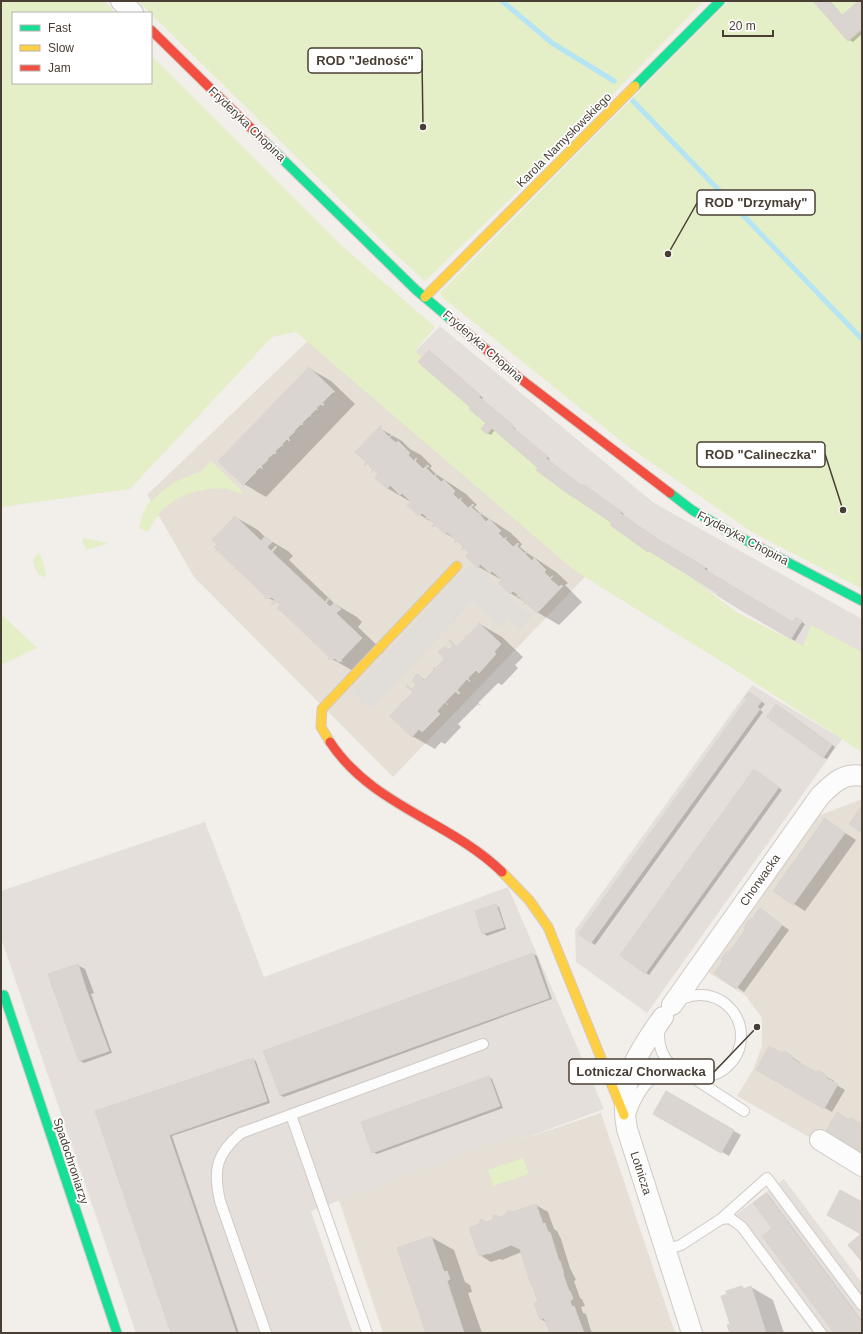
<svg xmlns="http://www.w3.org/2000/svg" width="863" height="1334" font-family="Arial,sans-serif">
<rect width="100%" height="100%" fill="#f2eeea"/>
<!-- residential -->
<g fill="#e6dfd6">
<path d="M 311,338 L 585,577 L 393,777 L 194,577 L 147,495 Z"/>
<path d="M 862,799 L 862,1167 L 737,1096 L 753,1070 L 762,1046 L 762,1018 L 746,996 L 706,971 L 818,816 Z"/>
<path d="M 601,1113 L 675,1333 L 383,1333 L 338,1197 L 520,1133 L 523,1139 Z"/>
</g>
<!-- industrial -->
<g fill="#e5dfdb">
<path d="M 440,326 L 654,503 L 862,619 L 862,672 L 839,668 L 646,553 L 411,356 Z"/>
<path d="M 752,685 L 842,739 L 647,1013 L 576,962 L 575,930 Z"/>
<path d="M 205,822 L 264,977 L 508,887 L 604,1109 L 523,1139 L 520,1133 L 311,1211 L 353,1333 L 136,1333 L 2,941 L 1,891 Z"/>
<path d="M 784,1179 L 862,1283 L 862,1333 L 813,1333 L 730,1219 Z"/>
</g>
<!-- green -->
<g fill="#e4eec7">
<path d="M 1,1 L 105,1 L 115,13 L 13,13 L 13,83 L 151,83 L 151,55 L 343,247 L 435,327 L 415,351 L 595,505 L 736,612 L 803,646 L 811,625 L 862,652 L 862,752 L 740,673 L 575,571 L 296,332 L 272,337 L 130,489 L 1,507 Z"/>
<path d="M 138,1 L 704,1 L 512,197 L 425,281 L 389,248 Z"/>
<path d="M 729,1 L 862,1 L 862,589 L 752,532 L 630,448 L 442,297 L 440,293 Z"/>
<path d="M 211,461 L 243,492 L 242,494 C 237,493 232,490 227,489 C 205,486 180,494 163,509 C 158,515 153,523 149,530 L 146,531 L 139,528 L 143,514 L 147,505 L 160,493 L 175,482 L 201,471 Z"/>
<path d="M 84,538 L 108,543 L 87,550 L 82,541 Z"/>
<path d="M 38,553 L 41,556 L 46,574 L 45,577 C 36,576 35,567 33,560 Z"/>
<path d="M 1,614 L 37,648 L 1,665 Z"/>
<path d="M 523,1158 L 529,1174 L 493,1186 L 488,1170 Z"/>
</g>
<!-- parking -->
<path fill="#e1ddd8" d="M 472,562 L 532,617 L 520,629 L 508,618 L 499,627 L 472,602 L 371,710 L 351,691 Z"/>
<!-- shadow -->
<g fill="#0003">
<path d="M 814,1 L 830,1 L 843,16 L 859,2 L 862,4 L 862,34 L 853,42 L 849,40 Z"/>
<path d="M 432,353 L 483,398 L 482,399 L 516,429 L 515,430 L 550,459 L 549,461 L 583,487 L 587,488 L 624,514 L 623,515 L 660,542 L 708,569 L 706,571 L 793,623 L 796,618 L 805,624 L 795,641 L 718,595 L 719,593 L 574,497 L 538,470 L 539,468 L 495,430 L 491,435 L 487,433 L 487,423 L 472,407 Z"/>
<path d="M 309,368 L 331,381 L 355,404 L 266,497 L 244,484 Z"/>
<path d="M 379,428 L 402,441 L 410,449 L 421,455 L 432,466 L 430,468 L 436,474 L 466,494 L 477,505 L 474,507 L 480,513 L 511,533 L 522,544 L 520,547 L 526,552 L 556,572 L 568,583 L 565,585 L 582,602 L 559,625 L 537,612 L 527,603 L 510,593 L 503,580 L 501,578 L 500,579 L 477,566 L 470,553 L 457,540 L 445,533 L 437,525 L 420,515 L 413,502 L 410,500 L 409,501 L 387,488 L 380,474 Z"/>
<path d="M 235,517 L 258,530 L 266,538 L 288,551 L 293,556 L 289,560 L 335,604 L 357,617 L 362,622 L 358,627 L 384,652 L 355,672 L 332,659 L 281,605 L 269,598 Z"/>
<path d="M 480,624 L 502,637 L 523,657 L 515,665 L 518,668 L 503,684 L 502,685 L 498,683 L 478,703 L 482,706 L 478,704 L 458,724 L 461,727 L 445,744 L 441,742 L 435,749 L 412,736 L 414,692 L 417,685 L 418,676 L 425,680 L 435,670 L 433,667 L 436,669 L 447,658 L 445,647 L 451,650 L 457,648 Z"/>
<path d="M 753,695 L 765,704 L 760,710 L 763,712 L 595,945 L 592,943 L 580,934 Z"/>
<path d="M 780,707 L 835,747 L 827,759 L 823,757 Z"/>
<path d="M 758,772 L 782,790 L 649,975 L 646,973 Z"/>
<path d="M 825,820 L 856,840 L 805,911 L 774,891 Z"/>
<path d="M 495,905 L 499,907 L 506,929 L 487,936 L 483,933 Z"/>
<path d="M 767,914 L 789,930 L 744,992 L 716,973 L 752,920 Z"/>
<path d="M 533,954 L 537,956 L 552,999 L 284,1097 L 280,1095 Z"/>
<path d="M 77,965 L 85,969 L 94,993 L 91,994 L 112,1053 L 84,1063 L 80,1061 L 49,975 Z"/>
<path d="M 784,1053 L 800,1062 L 798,1063 L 817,1074 L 818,1072 L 834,1081 L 833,1083 L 845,1090 L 832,1112 L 757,1070 L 782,1055 Z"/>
<path d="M 253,1059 L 256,1061 L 270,1103 L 172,1136 L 239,1333 L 172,1333 L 97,1112 Z"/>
<path d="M 489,1077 L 492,1079 L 503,1108 L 377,1154 L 373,1152 Z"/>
<path d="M 667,1092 L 741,1135 L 729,1156 L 655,1114 Z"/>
<path d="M 766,1194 L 769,1196 L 862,1321 L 862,1333 L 835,1333 L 773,1228 Z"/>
<path d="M 536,1205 L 548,1212 L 554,1229 L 557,1231 L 561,1239 L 570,1268 L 576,1280 L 574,1281 L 580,1298 L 582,1299 L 585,1306 L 581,1307 L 583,1313 L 586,1314 L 591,1331 L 593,1333 L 550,1333 L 547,1323 L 541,1319 L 540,1303 L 522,1252 L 502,1260 L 500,1259 L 491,1262 L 480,1255 L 485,1223 Z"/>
<path d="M 431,1237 L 454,1250 L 465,1282 L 470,1285 L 472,1292 L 468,1293 L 482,1333 L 427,1333 Z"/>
<path d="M 742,1287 L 745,1289 L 751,1287 L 773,1300 L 784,1333 L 731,1333 L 731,1325 Z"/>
</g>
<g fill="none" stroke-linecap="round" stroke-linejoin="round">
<!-- stream -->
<g stroke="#b5e4f4" stroke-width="5">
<path d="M 502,1 L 552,43 L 614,81"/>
<path d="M 633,101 L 862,339"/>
</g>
</g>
<!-- building -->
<g fill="#dad5d0" stroke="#dad4cf">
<path d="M 813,1 L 829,1 L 842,15 L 859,1 L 862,4 L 862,29 L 848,41 Z"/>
<path d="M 429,350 L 480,395 L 479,397 L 514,426 L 512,427 L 547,456 L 546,458 L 582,486 L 583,484 L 621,511 L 620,513 L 656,538 L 705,567 L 704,569 L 749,596 L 741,610 L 717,595 L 718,593 L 649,551 L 648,552 L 610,525 L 612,523 L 574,497 L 574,498 L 536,470 L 538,468 L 492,428 L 487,434 L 481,429 L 486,423 L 469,409 L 470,407 L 418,362 Z"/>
<path d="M 309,367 L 335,392 L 333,392 L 322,403 L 324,404 L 323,406 L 321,404 L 316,408 L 318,410 L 316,409 L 310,415 L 311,416 L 309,416 L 302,423 L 303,424 L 302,425 L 301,424 L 294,431 L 295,432 L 294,432 L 288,438 L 290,440 L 289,441 L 287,439 L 282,444 L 283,446 L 282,445 L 275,451 L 276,453 L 275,454 L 274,453 L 267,459 L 268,460 L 261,466 L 262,468 L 262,469 L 260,467 L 255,472 L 256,473 L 255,473 L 244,484 L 245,485 L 244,486 L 218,461 Z"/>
<path d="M 381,425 L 382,426 L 380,428 L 389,437 L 392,435 L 389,437 L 396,443 L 398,441 L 410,453 L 408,455 L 414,461 L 416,458 L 417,459 L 415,461 L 423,469 L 428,465 L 429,466 L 426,468 L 434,476 L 437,473 L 437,474 L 435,476 L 441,482 L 444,480 L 455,491 L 453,494 L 459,500 L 461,498 L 462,498 L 460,500 L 468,508 L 473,504 L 474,505 L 471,507 L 479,514 L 482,512 L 482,513 L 480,515 L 486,522 L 489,519 L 501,531 L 498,533 L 504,539 L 507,537 L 505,539 L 513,547 L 518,543 L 519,544 L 517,546 L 525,554 L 527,551 L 525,554 L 532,561 L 534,558 L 546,570 L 544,572 L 550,578 L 552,576 L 553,576 L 550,579 L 559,587 L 561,585 L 563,586 L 537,613 L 526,603 L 523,605 L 523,604 L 525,602 L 518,596 L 516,598 L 518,595 L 513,591 L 510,594 L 498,583 L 502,580 L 492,571 L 490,573 L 480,564 L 478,568 L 465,556 L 469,553 L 464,548 L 462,550 L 461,550 L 463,547 L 457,541 L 455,543 L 454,542 L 456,540 L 447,532 L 445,534 L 435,525 L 433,527 L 432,526 L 434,524 L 428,518 L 426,520 L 425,519 L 427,517 L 422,513 L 419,516 L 407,505 L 411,502 L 402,493 L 400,495 L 390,485 L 387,489 L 375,478 L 378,474 L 374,470 L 372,472 L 371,472 L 373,470 L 367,463 L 365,466 L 364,465 L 366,462 L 355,452 Z"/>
<path d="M 235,516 L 261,541 L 265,536 L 272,542 L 267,547 L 271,551 L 276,546 L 277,547 L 272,552 L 325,602 L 329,597 L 330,598 L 326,603 L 330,607 L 334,603 L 341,609 L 336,613 L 362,638 L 341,660 L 342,662 L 340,661 L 339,662 L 334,658 L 332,660 L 329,658 L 328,660 L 329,657 L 280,610 L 278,611 L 279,610 L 277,608 L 280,605 L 276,601 L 272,605 L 271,605 L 275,600 L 271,597 L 269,599 L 267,598 L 265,599 L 266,597 L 217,550 L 216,551 L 215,551 L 217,549 L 214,547 L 217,544 L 212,540 L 213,538 L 212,537 L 214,538 Z"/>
<path d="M 749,596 L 793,622 L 796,617 L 802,621 L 791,639 L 741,610 Z"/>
<path d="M 478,622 L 501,644 L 494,652 L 496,654 L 479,673 L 476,670 L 468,678 L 470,682 L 467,679 L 457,690 L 460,693 L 458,694 L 456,691 L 445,702 L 448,705 L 445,702 L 437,711 L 440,714 L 422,732 L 419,729 L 412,737 L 389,715 L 391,715 L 402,703 L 401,702 L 403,702 L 413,692 L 406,686 L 407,685 L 412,689 L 416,685 L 412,681 L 416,675 L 418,674 L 424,681 L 434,670 L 433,669 L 434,668 L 435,669 L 445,658 L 438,652 L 445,646 L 449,650 L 453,646 L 449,641 L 450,640 L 456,647 L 466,637 L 465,636 L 467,636 L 479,624 Z"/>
<path d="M 749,692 L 762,701 L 757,707 L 760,709 L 591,943 L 578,934 L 738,711 L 747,699 L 744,698 Z"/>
<path d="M 776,704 L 832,745 L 823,758 L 767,717 Z"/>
<path d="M 754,769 L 779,787 L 645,974 L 620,955 Z"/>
<path d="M 862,806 L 862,833 L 849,824 Z"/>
<path d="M 825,818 L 845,833 L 793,905 L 773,891 Z"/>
<path d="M 496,904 L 504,927 L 482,934 L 475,911 Z"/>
<path d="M 760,908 L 782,925 L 736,989 L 714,973 L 723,961 L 721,959 L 727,951 L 729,952 L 746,929 L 744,928 L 750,918 L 752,919 Z"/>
<path d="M 533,953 L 549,998 L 280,1095 L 263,1051 Z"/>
<path d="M 78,964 L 86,989 L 57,1000 L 48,974 Z"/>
<path d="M 86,989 L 109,1051 L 79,1061 L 57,1000 Z"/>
<path d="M 769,1046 L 782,1053 L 784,1051 L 793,1056 L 791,1058 L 816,1072 L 818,1070 L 827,1076 L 826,1078 L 838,1084 L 824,1109 L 756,1070 Z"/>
<path d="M 253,1058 L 267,1101 L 169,1135 L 236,1333 L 187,1333 L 110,1106 Z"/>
<path d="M 489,1076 L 500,1106 L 372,1153 L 361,1122 Z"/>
<path d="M 666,1091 L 734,1130 L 721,1153 L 653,1114 Z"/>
<path d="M 110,1106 L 187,1333 L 171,1333 L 95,1111 Z"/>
<path d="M 837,1112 L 850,1120 L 851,1118 L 860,1123 L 859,1125 L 862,1127 L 862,1158 L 823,1136 Z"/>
<path d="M 840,1190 L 862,1202 L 862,1233 L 861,1234 L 827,1215 Z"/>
<path d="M 766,1193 L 862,1322 L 862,1333 L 850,1333 L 753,1203 Z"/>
<path d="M 536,1204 L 543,1224 L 545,1223 L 548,1232 L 550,1232 L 559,1261 L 560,1261 L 564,1274 L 563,1274 L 569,1291 L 570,1291 L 573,1299 L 570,1301 L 572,1307 L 574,1306 L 584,1333 L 550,1333 L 544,1318 L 540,1320 L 534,1303 L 538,1302 L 532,1285 L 531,1285 L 520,1249 L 511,1245 L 489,1254 L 489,1253 L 479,1256 L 469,1228 L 479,1224 L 481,1219 L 486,1222 L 492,1220 L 494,1215 L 499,1217 L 505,1215 L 508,1210 L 512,1212 Z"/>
<path d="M 772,1228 L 850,1333 L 834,1333 L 762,1236 Z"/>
<path d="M 862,1233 L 862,1262 L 848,1245 Z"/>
<path d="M 431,1236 L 444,1272 L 447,1271 L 450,1279 L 447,1281 L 464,1333 L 426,1333 L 397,1248 Z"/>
<path d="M 742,1286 L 743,1289 L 751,1286 L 766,1333 L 730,1333 L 727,1325 L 730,1324 L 721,1296 L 727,1294 L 726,1291 Z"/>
</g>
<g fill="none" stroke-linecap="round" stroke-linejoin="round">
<!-- lane casing -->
<g stroke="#cecac5" stroke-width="12">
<g id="lane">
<circle cx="700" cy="1036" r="41"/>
<path d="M 692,1077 L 744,1111"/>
<path d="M 291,1115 L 367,1333"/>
<path d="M 630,1115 C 634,1101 643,1084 656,1076 C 662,1073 673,1073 680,1072"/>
<path d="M 721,1219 L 767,1178 L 862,1305"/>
<path d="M 665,1250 L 681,1245 L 721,1219 L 730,1218 L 742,1227 L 821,1333"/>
<path d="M 266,1333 L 220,1201 C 213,1170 216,1154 241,1133 L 483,1044"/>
</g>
</g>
<!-- street casing -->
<g stroke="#cecac5" stroke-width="22">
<g id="street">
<path d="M 121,1 L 133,13"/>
<path d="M 672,1005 L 820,796 C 832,784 844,772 862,776"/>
<path d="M 663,1017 C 637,1053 618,1082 627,1129 L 692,1333"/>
<path d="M 820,1140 L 862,1166"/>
</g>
</g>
<!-- fast casing -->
<g stroke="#d3cbc1" stroke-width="11">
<g id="fast">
<path d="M 635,86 L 720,1"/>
<path d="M 264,141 L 416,290 L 454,322"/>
<path d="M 670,493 L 692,510 L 728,531 L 862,601"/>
<path d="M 4,995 L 117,1333"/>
</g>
</g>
<!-- slow casing -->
<g stroke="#d3cbc1" stroke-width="11">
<g id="slow">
<path d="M 425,297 L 635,86"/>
<path d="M 330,742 L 321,727 L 322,709 L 457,566"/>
<path d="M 502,872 L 529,900 L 548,927 L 624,1115"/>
</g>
</g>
<!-- jam casing -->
<g stroke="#d3cbc1" stroke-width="11">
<g id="jam">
<path d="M 151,30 L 264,141"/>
<path d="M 454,322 L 518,377 L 670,493"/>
<path d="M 330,742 C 372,806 450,821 502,872"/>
</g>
</g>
<!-- lane -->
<use href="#lane" stroke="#fdfcfc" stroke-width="10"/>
<!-- street -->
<use href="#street" stroke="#fdfcfc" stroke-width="20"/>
<!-- fast -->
<use href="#fast" stroke="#16e098" stroke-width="9"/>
<!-- slow -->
<use href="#slow" stroke="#ffcf43" stroke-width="9"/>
<!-- jam -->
<use href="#jam" stroke="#f24e42" stroke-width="9"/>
</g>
<g text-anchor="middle" stroke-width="3.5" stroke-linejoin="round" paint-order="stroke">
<!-- street labels -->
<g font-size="12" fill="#483e34" stroke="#fff">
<text transform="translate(247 124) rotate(44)" y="4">Fryderyka Chopina</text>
<text transform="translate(564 140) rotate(-45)" y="4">Karola Namysłowskiego</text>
<text transform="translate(483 346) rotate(41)" y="4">Fryderyka Chopina</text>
<text transform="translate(743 538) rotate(28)" y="4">Fryderyka Chopina</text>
<text transform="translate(760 880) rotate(-55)" y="4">Chorwacka</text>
<text transform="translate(71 1161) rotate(72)" y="4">Spadochroniarzy</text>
<text transform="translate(641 1173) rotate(72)" y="4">Lotnicza</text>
</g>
</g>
<!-- callouts -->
<path fill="none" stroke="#483e34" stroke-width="1.5" d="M423 127L422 60M668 254L697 203M843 510L825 454M757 1027L714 1072"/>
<g fill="#483e34" stroke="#fff" stroke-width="1.5">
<circle cx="423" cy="127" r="4"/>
<circle cx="668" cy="254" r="4"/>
<circle cx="843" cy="510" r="4"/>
<circle cx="757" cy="1027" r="4"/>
</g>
<g fill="#fff" stroke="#483e34" stroke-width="1.5">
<rect x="308" y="48" width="114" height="25" rx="4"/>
<rect x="697" y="190" width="118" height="25" rx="4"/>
<rect x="697" y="442" width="128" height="25" rx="4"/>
<rect x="569" y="1059" width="145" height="25" rx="4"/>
</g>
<g font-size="13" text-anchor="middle" font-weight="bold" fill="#483e34">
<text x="365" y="65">ROD "Jedność"</text>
<text x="756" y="207">ROD "Drzymały"</text>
<text x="761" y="459">ROD "Calineczka"</text>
<text x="641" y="1076">Lotnicza/ Chorwacka</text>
</g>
<!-- border -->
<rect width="863" height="1334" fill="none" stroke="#483e34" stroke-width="4"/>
<!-- legend -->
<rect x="12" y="12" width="140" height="72" fill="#ffffff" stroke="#b6b2ae"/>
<rect x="20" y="25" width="20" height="6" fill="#16e098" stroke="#b6b2ae"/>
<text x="48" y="32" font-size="12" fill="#483e34">Fast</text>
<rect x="20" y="45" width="20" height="6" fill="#ffcf43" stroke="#b6b2ae"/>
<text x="48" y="52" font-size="12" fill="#483e34">Slow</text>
<rect x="20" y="65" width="20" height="6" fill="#f24e42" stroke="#b6b2ae"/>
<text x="48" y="72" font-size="12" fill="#483e34">Jam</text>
<!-- scale -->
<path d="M723 30v6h50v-6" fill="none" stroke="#483e34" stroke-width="2"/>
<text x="729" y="30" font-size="12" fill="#483e34" stroke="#ffffff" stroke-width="3" paint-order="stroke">20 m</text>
</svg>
